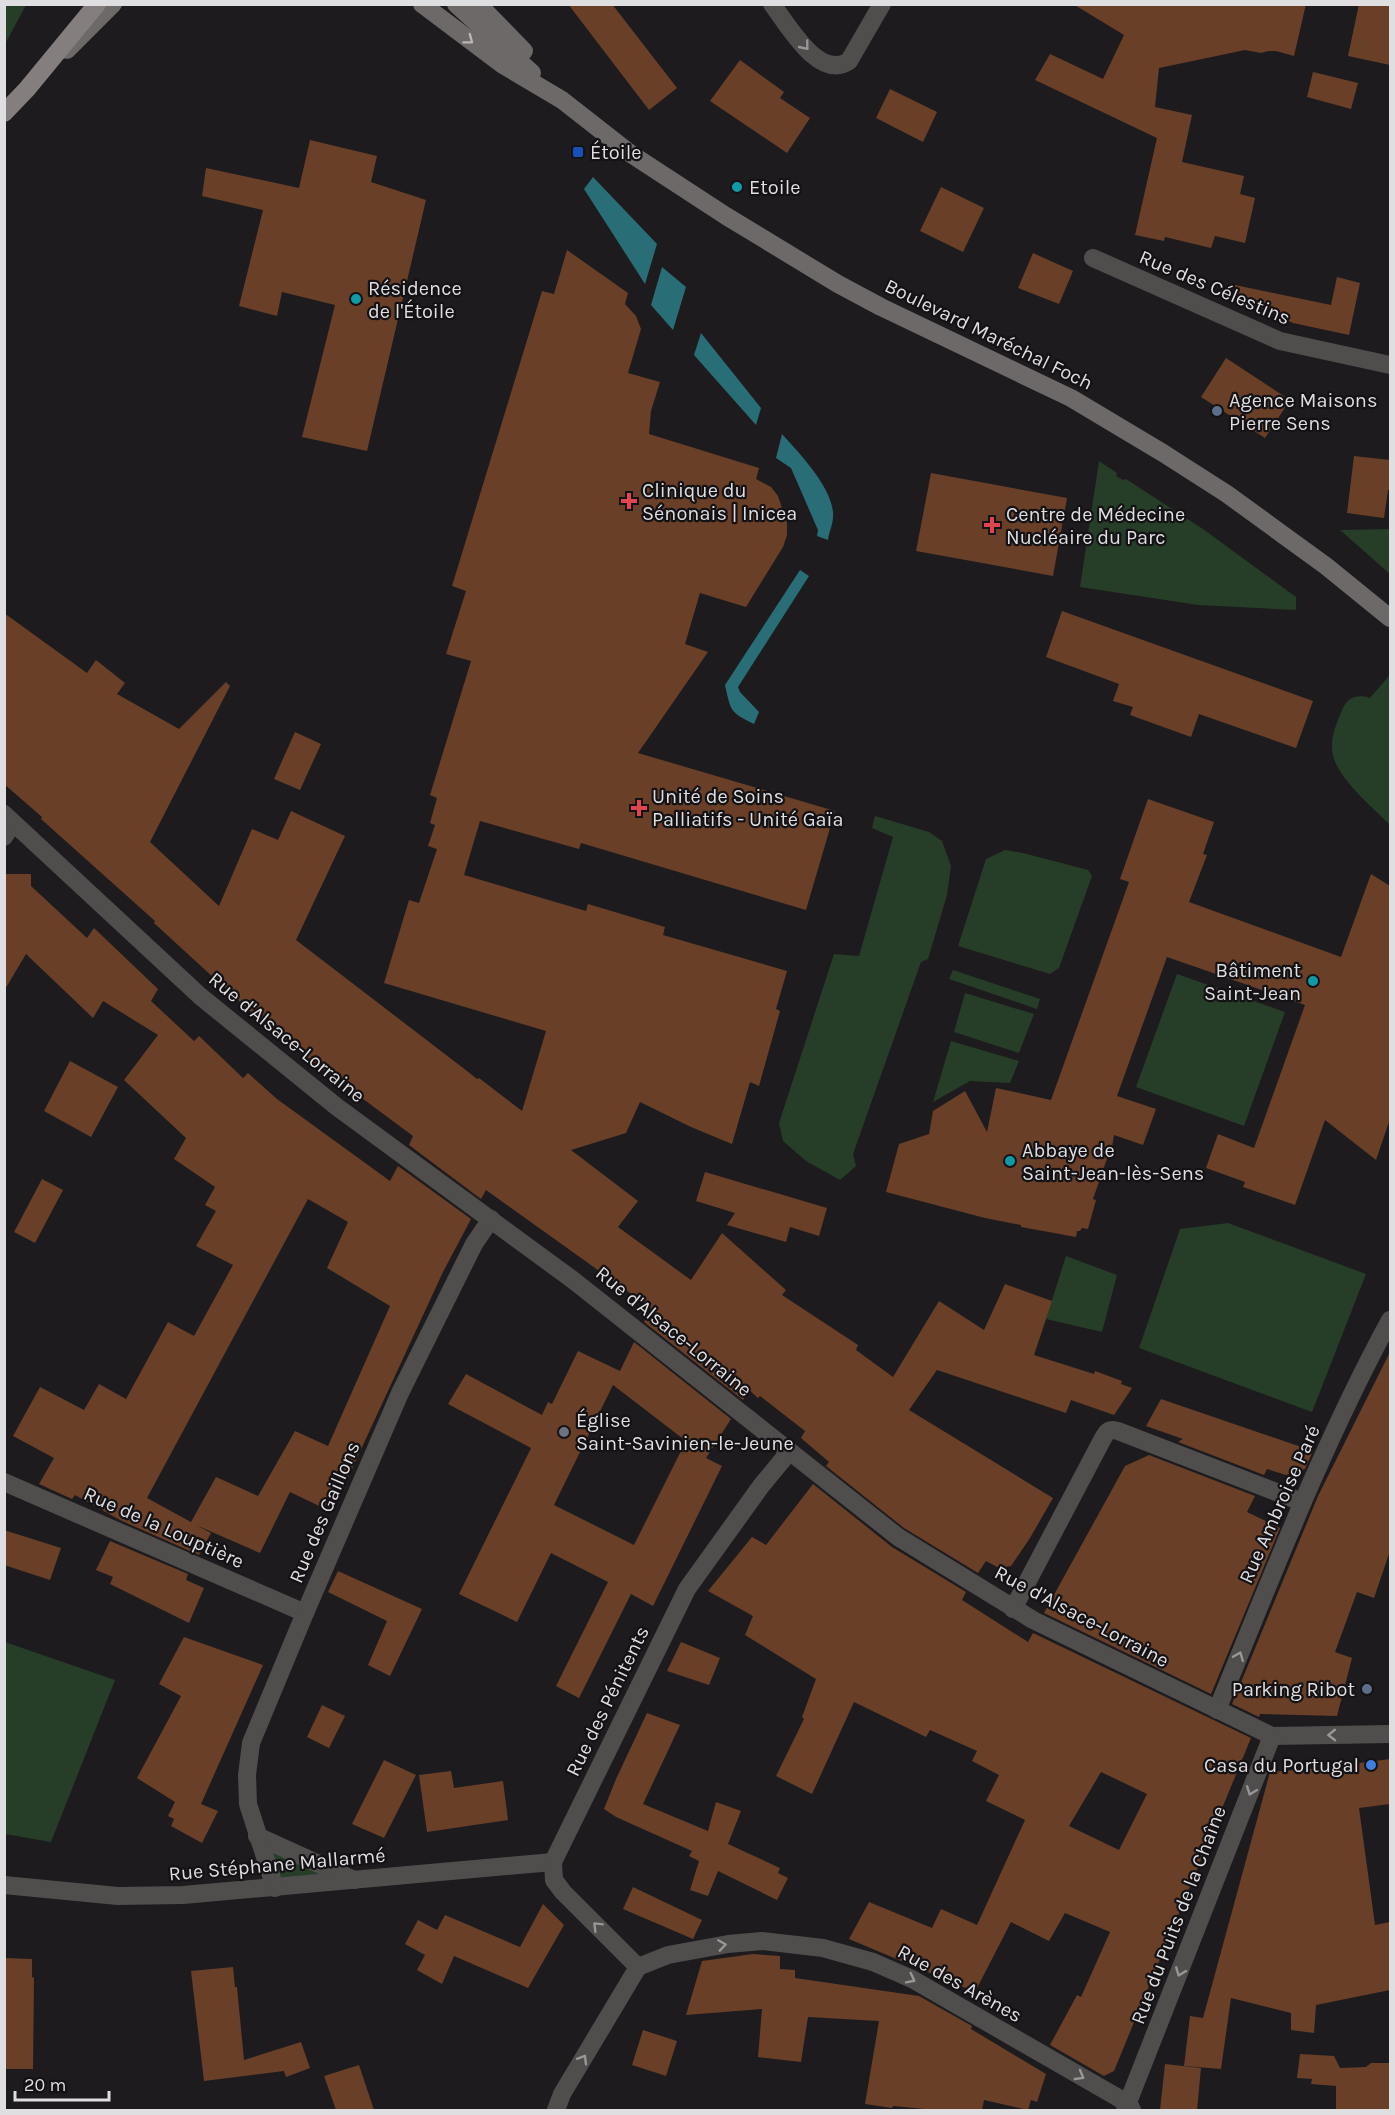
<svg xmlns="http://www.w3.org/2000/svg" width="1395" height="2115" font-family="Karla,sans-serif">
<rect width="100%" height="100%" fill="#1d1b1e"/>
<!-- green -->
<g fill="#263d27">
<path d="M 5,4 L 26,5 L 5,44 L 4,5 Z"/>
<path d="M 1099,461 L 1117,473 L 1116,476 L 1123,480 L 1126,479 L 1203,529 L 1296,597 L 1296,610 L 1198,605 L 1080,587 Z"/>
<path d="M 1390,529 L 1390,574 L 1340,530 Z"/>
<path d="M 1389,676 L 1390,677 L 1390,825 C 1373,807 1332,775 1332,748 C 1331,735 1338,720 1343,708 C 1348,696 1360,694 1370,698 Z"/>
<path d="M 875,816 L 929,832 L 942,841 L 951,866 L 947,895 L 928,959 L 921,962 L 853,1154 L 856,1166 L 840,1180 L 806,1161 L 783,1141 L 779,1123 L 834,954 L 859,956 L 893,837 L 872,828 Z"/>
<path d="M 1005,850 L 1023,853 L 1088,870 L 1092,876 L 1059,968 L 1050,974 L 958,946 L 986,859 Z"/>
<path d="M 953,970 L 1040,999 L 1037,1009 L 949,979 Z"/>
<path d="M 1177,974 L 1285,1012 L 1244,1126 L 1136,1087 Z"/>
<path d="M 965,993 L 1034,1014 L 1019,1053 L 954,1032 Z"/>
<path d="M 951,1041 L 1019,1061 L 1010,1083 L 970,1081 L 933,1102 Z"/>
<path d="M 1228,1223 L 1366,1274 L 1312,1412 L 1139,1348 L 1180,1229 Z"/>
<path d="M 1066,1256 L 1117,1275 L 1102,1332 L 1046,1319 Z"/>
<path d="M 5,1642 L 115,1680 L 51,1842 L 5,1834 Z"/>
<path d="M 257,1836 L 355,1880 L 275,1888 Z"/>
</g>
<!-- water -->
<g fill="#296e77">
<path d="M 593,177 L 657,244 L 645,284 L 584,189 Z"/>
<path d="M 662,267 L 686,287 L 673,330 L 651,305 Z"/>
<path d="M 701,333 L 761,408 L 756,425 L 694,355 Z"/>
<path d="M 782,434 C 799,453 835,490 833,517 C 833,524 829,532 828,540 L 817,536 L 818,530 L 791,468 L 776,458 Z"/>
<path d="M 800,570 L 809,576 L 738,687 L 740,692 L 759,712 L 754,724 C 730,712 731,712 725,685 Z"/>
</g>
<!-- building -->
<g fill="#693f28" fill-rule="evenodd">
<path d="M 568,4 L 612,4 L 677,88 L 649,110 Z"/>
<path d="M 1073,4 L 1306,4 L 1294,56 L 1276,51 L 1268,51 L 1261,53 L 1245,50 L 1159,68 L 1155,107 L 1192,115 L 1182,162 L 1244,176 L 1240,194 L 1255,198 L 1245,243 L 1215,236 L 1211,248 L 1165,237 L 1164,241 L 1135,235 L 1157,138 L 1035,80 L 1050,54 L 1103,79 L 1124,35 Z"/>
<path d="M 1359,4 L 1390,4 L 1390,65 L 1348,56 Z"/>
<path d="M 740,60 L 784,92 L 780,98 L 810,118 L 787,153 L 710,101 Z"/>
<path d="M 1313,72 L 1358,83 L 1351,109 L 1307,97 Z"/>
<path d="M 890,89 L 937,112 L 923,142 L 876,118 Z"/>
<path d="M 310,140 L 377,156 L 371,182 L 426,200 L 367,451 L 302,437 L 335,305 L 282,292 L 277,316 L 239,306 L 263,210 L 202,196 L 206,168 L 299,188 Z"/>
<path d="M 941,187 L 984,208 L 963,252 L 920,231 Z"/>
<path d="M 567,250 L 628,293 L 625,304 L 636,316 L 641,329 L 628,373 L 660,382 L 651,411 L 649,434 L 759,468 L 756,479 L 771,487 L 778,496 L 787,523 L 787,535 L 783,547 L 746,607 L 700,593 L 685,644 L 708,652 L 638,753 L 835,811 L 806,910 L 581,843 L 579,849 L 480,821 L 464,875 L 586,911 L 588,904 L 665,927 L 663,935 L 787,971 L 776,1009 L 780,1011 L 759,1086 L 750,1082 L 732,1144 L 691,1127 L 640,1102 L 626,1133 L 571,1150 L 638,1201 L 618,1227 L 691,1280 L 722,1233 L 786,1290 L 782,1295 L 858,1345 L 856,1350 L 893,1377 L 939,1301 L 984,1330 L 1005,1284 L 1052,1301 L 1034,1355 L 1094,1374 L 1095,1371 L 1122,1381 L 1121,1384 L 1132,1388 L 1114,1415 L 1071,1400 L 1066,1413 L 937,1370 L 909,1410 L 1053,1498 L 1030,1538 L 1011,1566 L 999,1568 L 986,1561 L 978,1573 L 904,1528 L 826,1466 L 829,1462 L 801,1438 L 805,1431 L 760,1396 L 758,1398 L 749,1390 L 743,1400 L 644,1322 L 651,1308 L 486,1190 L 481,1199 L 409,1145 L 413,1136 L 273,1032 L 154,923 L 155,921 L 41,819 L 42,817 L 4,784 L 4,613 L 87,673 L 96,660 L 125,683 L 117,694 L 179,729 L 226,682 L 230,686 L 150,842 L 219,906 L 252,829 L 278,840 L 291,811 L 345,836 L 296,940 L 467,1071 L 477,1079 L 479,1078 L 522,1111 L 546,1031 L 384,983 L 409,900 L 419,903 L 437,849 L 428,846 L 435,825 L 430,823 L 437,798 L 430,795 L 471,661 L 446,654 L 466,591 L 452,586 L 542,291 L 554,294 Z"/>
<path d="M 1033,253 L 1073,271 L 1059,304 L 1018,288 Z"/>
<path d="M 1337,277 L 1360,283 L 1349,335 L 1293,323 L 1232,295 L 1235,285 L 1331,305 Z"/>
<path d="M 1226,358 L 1290,400 L 1265,438 L 1201,397 Z"/>
<path d="M 1354,456 L 1390,460 L 1390,490 L 1388,490 L 1384,518 L 1347,513 Z"/>
<path d="M 931,473 L 1067,498 L 1053,576 L 916,551 Z"/>
<path d="M 1062,611 L 1313,701 L 1296,748 L 1199,714 L 1191,737 L 1130,715 L 1133,707 L 1113,701 L 1119,684 L 1046,657 Z"/>
<path d="M 295,732 L 321,744 L 300,790 L 274,779 Z"/>
<path d="M 1148,799 L 1214,822 L 1203,854 L 1207,855 L 1189,902 L 1341,957 L 1371,874 L 1390,886 L 1390,1119 L 1376,1160 L 1325,1120 L 1295,1205 L 1243,1187 L 1245,1182 L 1206,1168 L 1218,1134 L 1254,1148 L 1305,1005 L 1167,957 L 1117,1096 L 1156,1109 L 1143,1145 L 1114,1135 L 1111,1153 L 1109,1153 L 1093,1199 L 1096,1200 L 1088,1229 L 1082,1228 L 1080,1231 L 1077,1231 L 1076,1237 L 1021,1227 L 1021,1225 L 985,1218 L 886,1192 L 899,1144 L 929,1134 L 933,1111 L 965,1091 L 987,1132 L 996,1088 L 1051,1100 L 1129,882 L 1120,879 Z"/>
<path d="M 6,874 L 31,874 L 31,886 L 87,938 L 94,928 L 158,989 L 151,1001 L 194,1041 L 199,1036 L 243,1078 L 248,1073 L 277,1099 L 390,1181 L 398,1166 L 471,1219 L 443,1272 L 332,1512 L 290,1492 L 260,1553 L 196,1525 L 211,1533 L 199,1555 L 120,1520 L 75,1495 L 72,1499 L 39,1484 L 54,1458 L 13,1436 L 40,1387 L 84,1410 L 99,1384 L 126,1399 L 168,1322 L 194,1336 L 233,1265 L 196,1246 L 216,1211 L 205,1205 L 215,1187 L 174,1159 L 186,1138 L 124,1080 L 158,1035 L 103,1001 L 93,1018 L 26,954 L 4,991 ZM 308,1199 L 348,1222 L 327,1268 L 390,1306 L 328,1446 L 295,1431 L 258,1496 L 216,1477 L 191,1522 L 147,1498 Z"/>
<path d="M 70,1061 L 118,1087 L 91,1137 L 44,1111 Z"/>
<path d="M 705,1172 L 827,1208 L 819,1236 L 790,1227 L 786,1242 L 727,1225 L 735,1213 L 696,1201 Z"/>
<path d="M 42,1179 L 63,1190 L 35,1243 L 14,1232 Z"/>
<path d="M 634,1342 L 731,1419 L 706,1458 L 722,1466 L 653,1606 L 631,1594 L 579,1698 L 556,1686 L 608,1582 L 551,1553 L 517,1622 L 459,1594 L 531,1448 L 448,1404 L 466,1374 L 542,1415 L 548,1402 L 552,1404 L 578,1351 L 620,1371 ZM 613,1385 L 686,1441 L 634,1545 L 554,1505 Z"/>
<path d="M 1390,1352 L 1390,1551 L 1374,1598 L 1357,1592 L 1335,1652 L 1352,1658 L 1337,1716 L 1260,1714 L 1259,1717 L 1232,1704 L 1318,1496 Z"/>
<path d="M 1161,1399 L 1313,1451 L 1305,1469 L 1286,1475 L 1267,1469 L 1264,1475 L 1178,1442 L 1183,1439 L 1146,1426 Z"/>
<path d="M 1149,1455 L 1255,1496 L 1247,1512 L 1280,1528 L 1211,1694 L 1044,1613 L 1125,1466 Z"/>
<path d="M 813,1484 L 892,1547 L 966,1592 L 962,1600 L 1028,1642 L 1033,1633 L 1251,1738 L 1114,2071 L 1104,2076 L 1050,2045 L 1077,1995 L 1081,1997 L 1110,1932 L 1065,1913 L 1049,1941 L 1011,1922 L 975,1992 L 849,1939 L 869,1902 L 932,1928 L 941,1909 L 977,1925 L 1025,1820 L 986,1801 L 999,1775 L 972,1761 L 977,1751 L 930,1730 L 926,1737 L 854,1702 L 812,1794 L 776,1776 L 804,1719 L 802,1717 L 816,1679 L 745,1635 L 753,1616 L 708,1591 L 752,1537 L 766,1545 ZM 1101,1772 L 1147,1794 L 1119,1850 L 1069,1826 Z"/>
<path d="M 4,1530 L 61,1548 L 50,1580 L 4,1565 Z"/>
<path d="M 110,1541 L 188,1574 L 186,1580 L 204,1588 L 189,1623 L 110,1584 L 113,1577 L 96,1570 Z"/>
<path d="M 338,1571 L 422,1609 L 390,1676 L 368,1665 L 387,1621 L 328,1592 Z"/>
<path d="M 184,1637 L 263,1665 L 201,1804 L 218,1811 L 202,1843 L 171,1826 L 174,1819 L 168,1816 L 175,1802 L 137,1778 L 181,1696 L 159,1684 Z"/>
<path d="M 681,1642 L 720,1658 L 709,1685 L 667,1671 Z"/>
<path d="M 322,1705 L 345,1716 L 329,1748 L 307,1737 Z"/>
<path d="M 647,1713 L 680,1725 L 643,1804 L 708,1831 L 716,1802 L 741,1811 L 728,1844 L 780,1868 L 778,1873 L 788,1878 L 777,1900 L 718,1871 L 708,1896 L 690,1890 L 699,1861 L 689,1856 L 692,1851 L 616,1817 L 604,1809 L 616,1779 Z"/>
<path d="M 1390,1759 L 1390,1804 L 1359,1808 L 1375,1925 L 1390,1922 L 1390,1990 L 1316,2005 L 1314,2033 L 1291,2030 L 1291,2013 L 1231,1998 L 1221,2069 L 1184,2066 L 1190,2016 L 1203,2018 L 1270,1772 L 1321,1768 Z"/>
<path d="M 384,1760 L 416,1775 L 384,1838 L 352,1824 Z"/>
<path d="M 451,1771 L 454,1788 L 503,1781 L 508,1820 L 427,1832 L 419,1775 Z"/>
<path d="M 633,1887 L 702,1920 L 693,1939 L 623,1909 Z"/>
<path d="M 543,1904 L 564,1925 L 528,1988 L 454,1956 L 442,1984 L 417,1970 L 425,1955 L 405,1944 L 418,1920 L 437,1930 L 445,1915 L 520,1947 Z"/>
<path d="M 753,1954 L 780,1956 L 780,1969 L 795,1970 L 795,1978 L 919,1996 L 972,2026 L 971,2029 L 1046,2074 L 1037,2102 L 1031,2100 L 1028,2110 L 984,2100 L 982,2110 L 935,2110 L 893,2106 L 892,2108 L 865,2104 L 879,2021 L 808,2017 L 801,2062 L 758,2057 L 762,2009 L 686,2015 L 702,1961 Z"/>
<path d="M 4,1958 L 32,1959 L 32,1977 L 34,1978 L 33,2069 L 4,2069 Z"/>
<path d="M 233,1967 L 235,1987 L 237,1987 L 244,2060 L 301,2042 L 310,2068 L 286,2077 L 284,2071 L 204,2081 L 191,1971 Z"/>
<path d="M 643,2030 L 677,2041 L 666,2076 L 632,2065 Z"/>
<path d="M 1300,2054 L 1334,2056 L 1340,2068 L 1366,2067 L 1371,2063 L 1390,2063 L 1390,2110 L 1336,2110 L 1336,2086 L 1311,2084 L 1312,2079 L 1297,2078 Z"/>
<path d="M 1165,2064 L 1201,2068 L 1197,2110 L 1160,2110 Z"/>
<path d="M 359,2065 L 374,2110 L 336,2110 L 324,2076 Z"/>
</g>
<g fill="none" stroke-linecap="round" stroke-linejoin="round">
<!-- minor -->
<g stroke="#504d4d" stroke-width="18">
<path d="M 772,4 C 788,25 819,81 849,61 L 882,4"/>
<path d="M 1093,258 L 1280,341 L 1390,365"/>
<path d="M 4,837 L 13,823"/>
<path d="M 4,1482 L 305,1613"/>
<path d="M 1013,1609 L 1101,1442 C 1105,1435 1107,1427 1118,1431 L 1302,1502"/>
<path d="M 1217,1710 C 1271,1579 1322,1445 1390,1320"/>
<path d="M 1272,1736 L 1390,1734"/>
<path d="M 257,1836 L 354,1880"/>
<path d="M 4,1885 L 118,1896 L 183,1895 L 553,1862"/>
<path d="M 275,1888 L 248,1804 L 247,1775 L 251,1743 L 305,1613 L 400,1393 L 474,1244 L 491,1219"/>
<path d="M 638,1967 L 563,1892 L 554,1880 L 553,1862 L 687,1589 L 761,1486 L 789,1452"/>
<path d="M 556,2110 L 562,2094 L 638,1967 L 668,1955 L 728,1944 L 762,1941 L 823,1948 L 873,1962 L 912,1979 L 1129,2104 L 1132,2110"/>
</g>
<!-- tertiary -->
<path stroke="#504d4d" stroke-width="18" d="M 4,814 L 200,996 L 337,1107 L 573,1280 L 898,1537 L 1033,1620 L 1272,1736 L 1125,2110"/>
<!-- secondary -->
<g stroke="#6d6969" stroke-width="18">
<path d="M 422,4 L 503,65 L 562,100 L 631,154 L 726,216 L 838,284 L 881,307 L 1071,398 L 1163,453 L 1227,494 L 1326,566 L 1390,618"/>
<path d="M 456,4 L 532,73"/>
<path d="M 478,4 L 524,51"/>
<path d="M 67,50 L 113,4"/>
</g>
<!-- primary -->
<path stroke="#847f7e" stroke-width="18" d="M 4,113 L 27,89 L 97,4"/>
</g>
<!-- one-way arrows -->
<defs><path id="oneway-chevron" d="M-2-3.5L2.5 0L-2 3.5" fill="none" stroke-width="1.6" stroke-linecap="round" stroke-linejoin="round" transform="scale(1.5)"/></defs>
<use stroke="#b7b5b6" href="#oneway-chevron" transform="translate(469 40) rotate(37)"/>
<g stroke="#989696">
<use href="#oneway-chevron" transform="translate(805 46) rotate(51)"/>
<use href="#oneway-chevron" transform="translate(1239 1656) rotate(-68)"/>
<use href="#oneway-chevron" transform="translate(1332 1735) rotate(179)"/>
<use href="#oneway-chevron" transform="translate(1251 1791) rotate(111)"/>
<use href="#oneway-chevron" transform="translate(597 1926) rotate(-135)"/>
<use href="#oneway-chevron" transform="translate(722 1945) rotate(-8)"/>
<use href="#oneway-chevron" transform="translate(1180 1972) rotate(111)"/>
<use href="#oneway-chevron" transform="translate(911 1979) rotate(27)"/>
<use href="#oneway-chevron" transform="translate(583 2059) rotate(-59)"/>
<use href="#oneway-chevron" transform="translate(1080 2076) rotate(30)"/>
</g>
<!-- markers -->
<rect fill="#1a4fb4" stroke="#141215" stroke-width="2" x="572" y="146" width="12" height="12" rx="3"/>
<g fill="#0f9aa8" stroke="#141215" stroke-width="2">
<circle cx="737" cy="187" r="6"/>
<circle cx="356" cy="299" r="6"/>
<circle cx="1313" cy="981" r="6"/>
<circle cx="1010" cy="1161" r="6"/>
</g>
<g fill="#5c6f8a" stroke="#141215" stroke-width="2">
<circle cx="1217" cy="411" r="6"/>
<circle cx="1367" cy="1689" r="6"/>
</g>
<g fill="#e0444e" stroke="#141215" stroke-width="2">
<path d="M626 492h6v6h6v6h-6v6h-6v-6h-6v-6h6z"/>
<path d="M989 516h6v6h6v6h-6v6h-6v-6h-6v-6h6z"/>
<path d="M636 799h6v6h6v6h-6v6h-6v-6h-6v-6h6z"/>
</g>
<circle fill="#6b7280" stroke="#141215" stroke-width="2" cx="564" cy="1432" r="6"/>
<circle fill="#3f7fe0" stroke="#141215" stroke-width="2" cx="1371" cy="1765" r="6"/>
<g text-anchor="middle" stroke-width="4.5" stroke-linejoin="round" paint-order="stroke">
<!-- poi labels -->
<g font-size="20" fill="#dfdee0" stroke="#141215" text-anchor="start">
<text x="590" y="159">Étoile</text>
<text x="749" y="194">Etoile</text>
<text x="368" y="295">Résidence<tspan x="368" dy="23">de l'Étoile</tspan></text>
<text x="1229" y="407">Agence Maisons<tspan x="1229" dy="23">Pierre Sens</tspan></text>
<text x="642" y="497">Clinique du<tspan x="642" dy="23">Sénonais | Inicea</tspan></text>
<text x="1006" y="521">Centre de Médecine<tspan x="1006" dy="23">Nucléaire du Parc</tspan></text>
<text x="652" y="803">Unité de Soins<tspan x="652" dy="23">Palliatifs - Unité Gaïa</tspan></text>
<text x="1301" y="977" text-anchor="end">Bâtiment<tspan x="1301" dy="23">Saint-Jean</tspan></text>
<text x="1022" y="1157">Abbaye de<tspan x="1022" dy="23">Saint-Jean-lès-Sens</tspan></text>
<text x="576" y="1427">Église<tspan x="576" dy="23">Saint-Savinien-le-Jeune</tspan></text>
<text x="1355" y="1696" text-anchor="end">Parking Ribot</text>
<text x="1359" y="1772" text-anchor="end">Casa du Portugal</text>
</g>
<!-- street labels -->
<g font-size="20" fill="#dfdee0" stroke="#141215">
<text transform="translate(1215 287) rotate(23)" y="7">Rue des Célestins</text>
<text transform="translate(989 334) rotate(26)" y="7">Boulevard Maréchal Foch</text>
<text transform="translate(287 1037) rotate(39)" y="7">Rue d'Alsace-Lorraine</text>
<text transform="translate(674 1331) rotate(39)" y="7">Rue d'Alsace-Lorraine</text>
<text transform="translate(1279 1504) rotate(-66)" y="7">Rue Ambroise Paré</text>
<text transform="translate(324 1512) rotate(-67)" y="7">Rue des Gaillons</text>
<text transform="translate(164 1527) rotate(24)" y="7">Rue de la Louptière</text>
<text transform="translate(1082 1616) rotate(28)" y="7">Rue d'Alsace-Lorraine</text>
<text transform="translate(607 1701) rotate(-64)" y="7">Rue des Pénitents</text>
<text transform="translate(277 1864) rotate(-5)" y="7">Rue Stéphane Mallarmé</text>
<text transform="translate(1178 1915) rotate(-69)" y="7">Rue du Puits de la Chaîne</text>
<text transform="translate(960 1983) rotate(29)" y="7">Rue des Arènes</text>
</g>
</g>
<!-- border -->
<rect width="1395" height="2115" fill="none" stroke="#dfdee0" stroke-width="12"/>
<!-- scale -->
<path d="M15 2091v9h94v-9" fill="none" stroke="#dfdee0" stroke-width="3"/>
<text x="24" y="2091" font-size="18" fill="#dfdee0" stroke="#141215" stroke-width="4.5" paint-order="stroke">20 m</text>
</svg>
